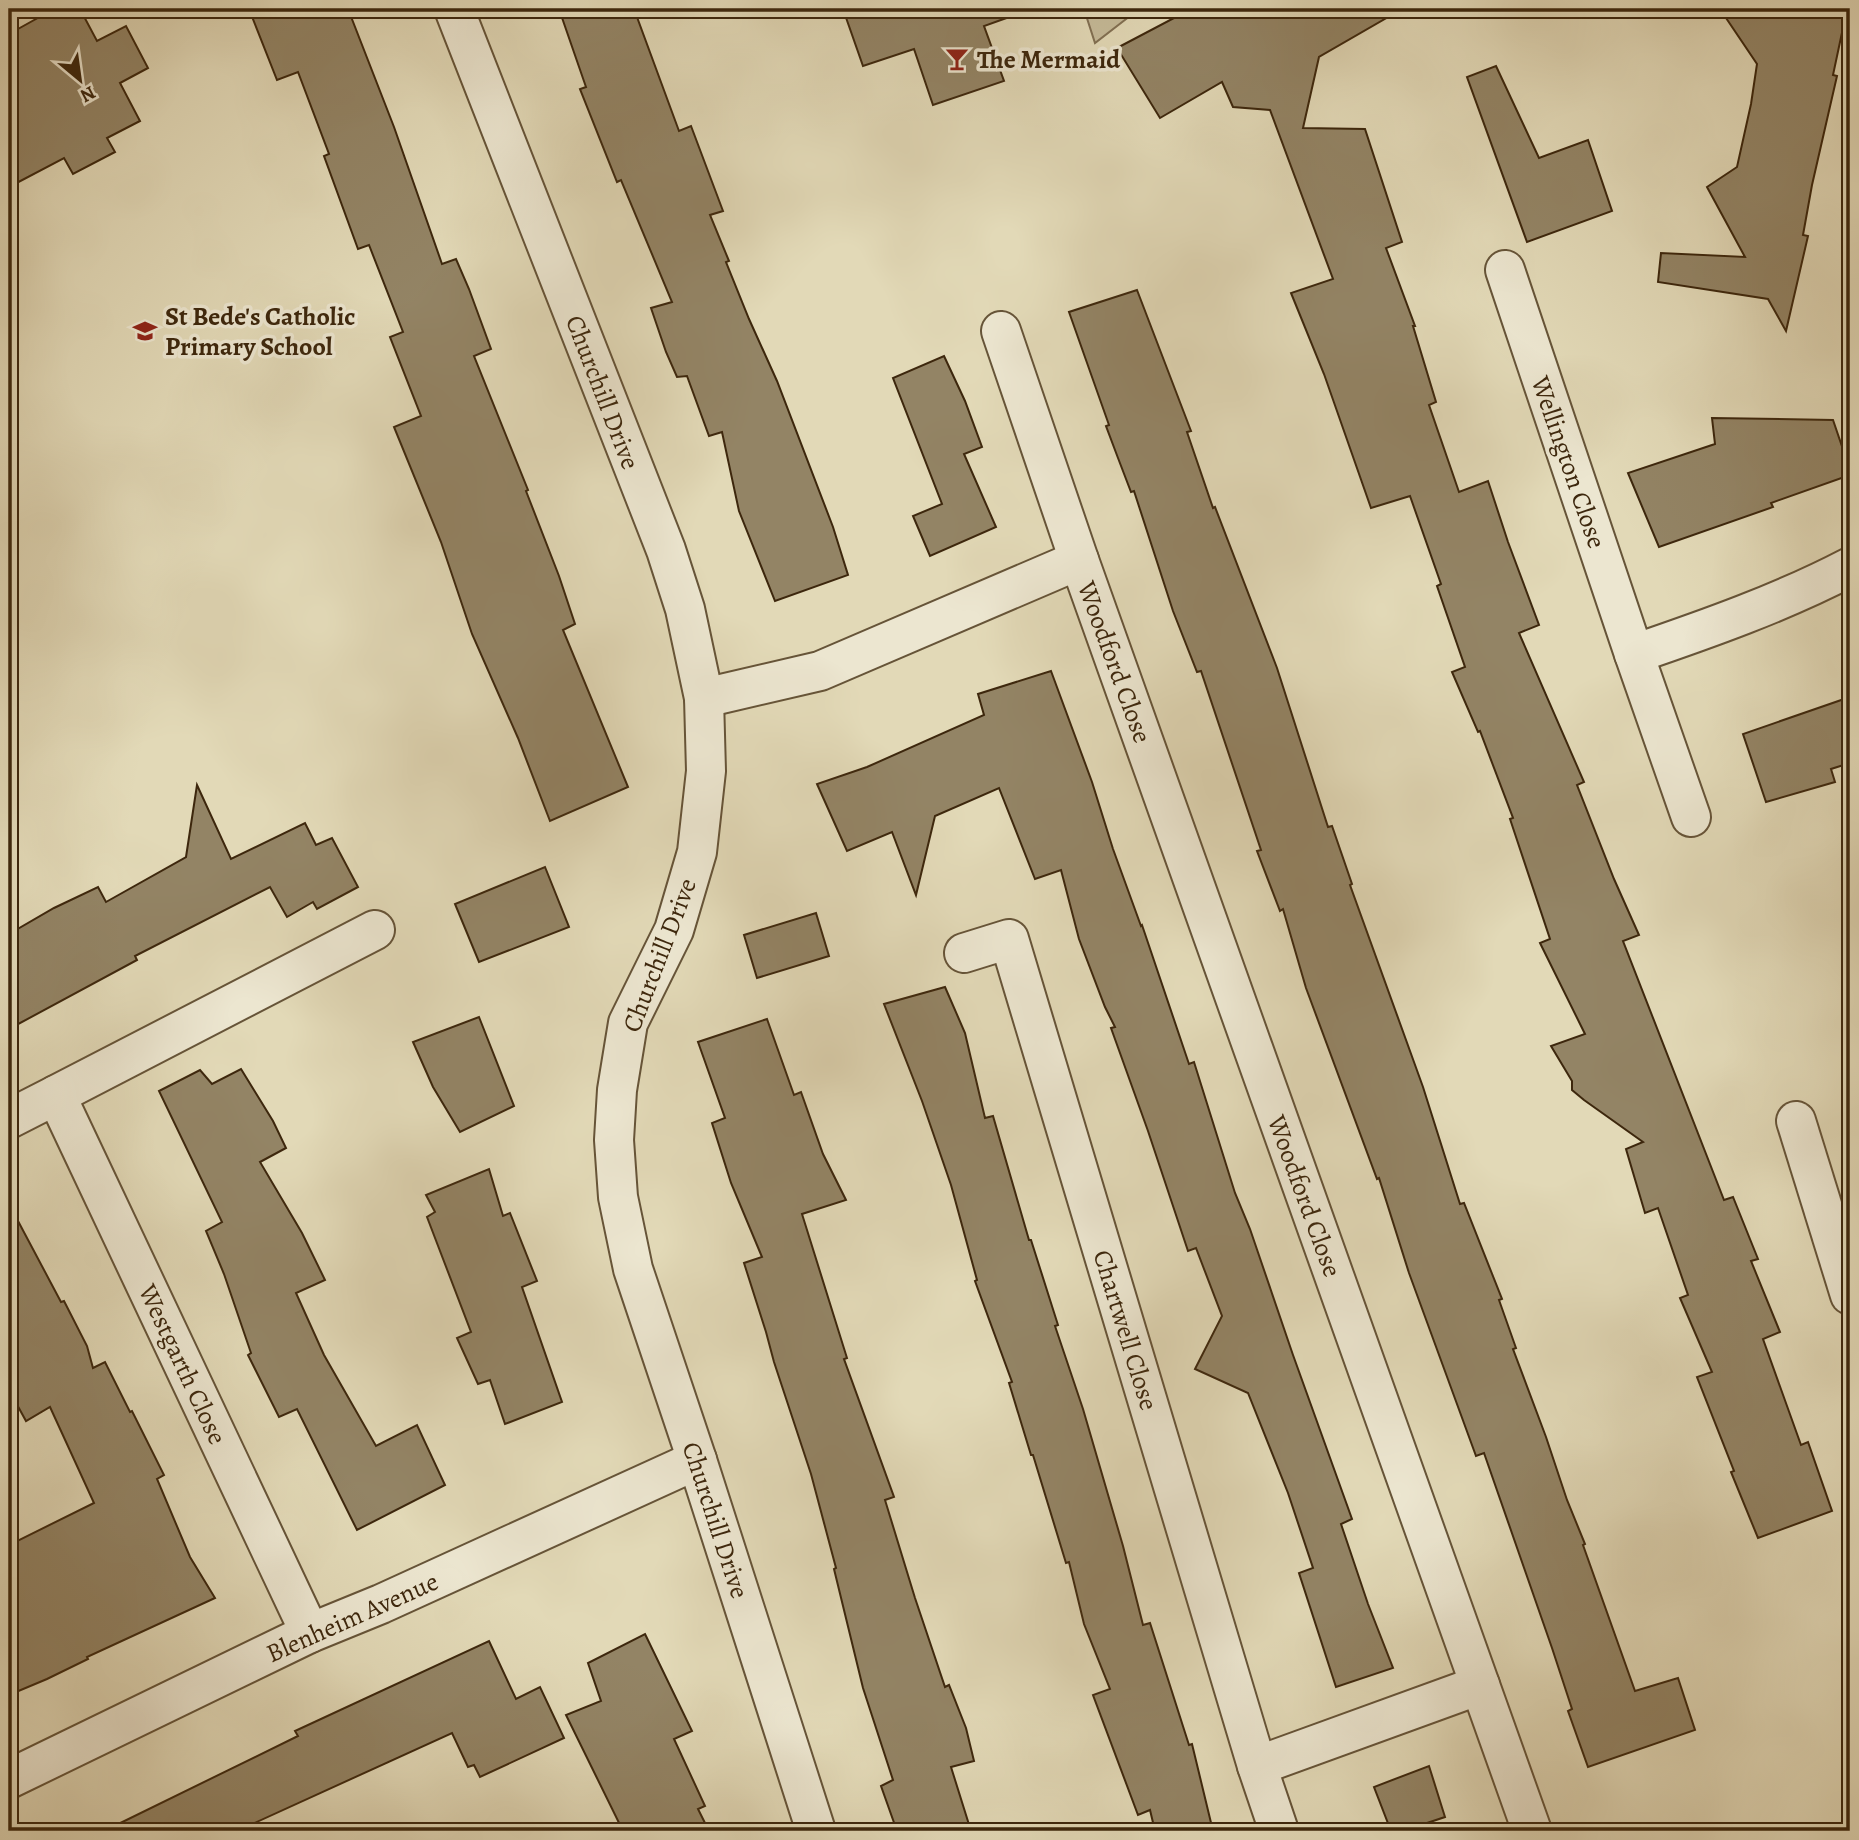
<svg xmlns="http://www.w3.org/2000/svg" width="1859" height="1840" font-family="Alegreya,serif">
<rect width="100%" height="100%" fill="#e2d9b7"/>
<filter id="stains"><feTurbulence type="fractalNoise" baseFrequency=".00286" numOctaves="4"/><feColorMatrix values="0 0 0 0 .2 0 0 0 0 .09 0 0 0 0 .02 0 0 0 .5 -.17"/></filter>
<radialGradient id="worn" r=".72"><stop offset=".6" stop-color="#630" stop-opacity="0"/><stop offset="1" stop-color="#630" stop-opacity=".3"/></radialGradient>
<!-- green -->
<path fill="#c6bb9a" stroke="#827154" stroke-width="2" d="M 1084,9 L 1139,9 L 1095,43 Z"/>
<!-- building -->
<g fill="#938465" stroke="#3d270d" stroke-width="2">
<path d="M 54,9 L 80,9 L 97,41 L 126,26 L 148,68 L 120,83 L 140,121 L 107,138 L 115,152 L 73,174 L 64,158 L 9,187 L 9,34 Z"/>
<path d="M 249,9 L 348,9 L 394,127 L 442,264 L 456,259 L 469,289 L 491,349 L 474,356 L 528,490 L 526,491 L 559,576 L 575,624 L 563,630 L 628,787 L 550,821 L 518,738 L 472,634 L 441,542 L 394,427 L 421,416 L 390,337 L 403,332 L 369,245 L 358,249 L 324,156 L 329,154 L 298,72 L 277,80 Z"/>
<path d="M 559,9 L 634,9 L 679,131 L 691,126 L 723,211 L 710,215 L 729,261 L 726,262 L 749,319 L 777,381 L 833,527 L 848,575 L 775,601 L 739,511 L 722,432 L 709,436 L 687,376 L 677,377 L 666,352 L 651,308 L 672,302 L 621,180 L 617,182 L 580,89 L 586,87 Z"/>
<path d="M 843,9 L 1010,9 L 1012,16 L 984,26 L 1004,81 L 933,105 L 914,49 L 863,66 Z"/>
<path d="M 1191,9 L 1402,9 L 1319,57 L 1303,128 L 1365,129 L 1402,242 L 1386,248 L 1415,326 L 1413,326 L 1436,402 L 1429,405 L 1459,492 L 1488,481 L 1508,542 L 1539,625 L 1519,633 L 1584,782 L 1577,785 L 1614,879 L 1639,935 L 1623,941 L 1724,1200 L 1733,1197 L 1758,1259 L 1751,1261 L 1780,1332 L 1763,1339 L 1801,1445 L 1808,1442 L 1832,1511 L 1758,1538 L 1731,1472 L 1734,1471 L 1697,1377 L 1712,1372 L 1680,1298 L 1688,1295 L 1658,1208 L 1645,1213 L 1626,1149 L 1643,1142 L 1584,1100 L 1572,1090 L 1572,1081 L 1551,1046 L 1585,1034 L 1540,943 L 1550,939 L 1510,819 L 1513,818 L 1480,731 L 1478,732 L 1452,672 L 1465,667 L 1437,586 L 1441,584 L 1410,496 L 1371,508 L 1324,374 L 1291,293 L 1333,279 L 1270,110 L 1233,107 L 1222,82 L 1160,118 L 1117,48 Z"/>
<path d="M 1720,9 L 1847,9 L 1833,75 L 1837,76 L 1812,185 L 1803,235 L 1808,236 L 1786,331 L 1768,299 L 1658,282 L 1661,253 L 1745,257 L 1707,187 L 1737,167 L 1751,104 L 1757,64 Z"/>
<path d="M 1496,66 L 1539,158 L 1588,140 L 1612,211 L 1527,242 L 1467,77 Z"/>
<path d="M 1137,290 L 1191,431 L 1187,432 L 1213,508 L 1215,507 L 1277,668 L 1328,827 L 1332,826 L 1352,884 L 1350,885 L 1423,1087 L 1460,1204 L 1464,1203 L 1502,1299 L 1499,1300 L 1516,1348 L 1513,1349 L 1546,1437 L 1567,1500 L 1585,1544 L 1583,1545 L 1635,1691 L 1678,1678 L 1695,1730 L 1588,1767 L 1568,1711 L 1572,1709 L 1552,1648 L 1484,1453 L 1476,1456 L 1446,1374 L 1409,1273 L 1379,1178 L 1377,1179 L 1306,988 L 1283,909 L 1280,911 L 1257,851 L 1261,850 L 1201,671 L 1197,672 L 1173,611 L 1134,491 L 1131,492 L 1118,458 L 1106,426 L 1109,425 L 1069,312 Z"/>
<path d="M 944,356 L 965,401 L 982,447 L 964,454 L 996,527 L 930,556 L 913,516 L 942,504 L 893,378 Z"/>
<path d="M 1712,418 L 1833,420 L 1850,470 L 1850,475 L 1771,503 L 1773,507 L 1659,547 L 1628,473 L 1715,444 Z"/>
<path d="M 1051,671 L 1092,782 L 1113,849 L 1141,926 L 1142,925 L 1189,1064 L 1194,1062 L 1235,1193 L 1250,1229 L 1293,1355 L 1352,1519 L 1341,1524 L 1368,1604 L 1393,1668 L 1336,1687 L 1299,1573 L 1313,1568 L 1288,1493 L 1248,1393 L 1195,1369 L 1222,1316 L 1196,1248 L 1188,1251 L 1148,1131 L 1111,1028 L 1115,1027 L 1105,1007 L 1079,939 L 1061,870 L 1035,879 L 999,788 L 935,816 L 916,895 L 892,832 L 847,851 L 817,784 L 867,767 L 984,715 L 978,694 Z"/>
<path d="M 1850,697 L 1850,763 L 1831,769 L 1835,782 L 1766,802 L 1743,734 Z"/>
<path d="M 197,785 L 231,859 L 305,823 L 316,845 L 332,838 L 358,887 L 317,909 L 313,902 L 287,917 L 270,887 L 135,956 L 137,960 L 9,1029 L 9,934 L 54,908 L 98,887 L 106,902 L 186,857 Z"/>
<path d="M 545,867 L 569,927 L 479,962 L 455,904 Z"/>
<path d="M 816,913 L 829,956 L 757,978 L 744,935 Z"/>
<path d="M 945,987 L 965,1033 L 985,1118 L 993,1116 L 1029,1240 L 1031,1240 L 1058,1325 L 1055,1326 L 1083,1409 L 1123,1546 L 1143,1625 L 1150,1623 L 1189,1745 L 1192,1744 L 1213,1831 L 1155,1831 L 1150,1810 L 1138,1815 L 1093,1695 L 1110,1689 L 1084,1624 L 1069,1562 L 1066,1563 L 1033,1455 L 1031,1455 L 1009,1383 L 1012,1382 L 975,1281 L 977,1280 L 951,1185 L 922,1101 L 884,1004 Z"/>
<path d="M 479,1017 L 514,1106 L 460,1132 L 433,1087 L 413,1042 Z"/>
<path d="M 767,1019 L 794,1095 L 801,1092 L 823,1154 L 846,1200 L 802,1214 L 847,1358 L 844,1359 L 894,1497 L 885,1500 L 915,1598 L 945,1687 L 949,1685 L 966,1728 L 974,1761 L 951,1767 L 971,1831 L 897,1831 L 881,1786 L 893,1780 L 863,1688 L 834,1569 L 836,1568 L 811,1474 L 774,1362 L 766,1332 L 744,1263 L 762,1257 L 731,1183 L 712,1123 L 725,1118 L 698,1042 Z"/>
<path d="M 241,1069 L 273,1121 L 286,1148 L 260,1162 L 302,1233 L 325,1280 L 296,1293 L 324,1355 L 376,1446 L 417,1425 L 445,1485 L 357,1530 L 297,1409 L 279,1417 L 248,1355 L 251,1353 L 224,1274 L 206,1231 L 222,1222 L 159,1091 L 200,1070 L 212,1084 Z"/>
<path d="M 489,1169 L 503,1216 L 510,1213 L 537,1281 L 522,1287 L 562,1402 L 505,1424 L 490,1380 L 478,1384 L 457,1338 L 471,1332 L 427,1217 L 435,1212 L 426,1195 Z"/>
<path d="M 9,1204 L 61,1302 L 64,1301 L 87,1346 L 93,1368 L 105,1362 L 130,1412 L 132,1411 L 164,1475 L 157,1479 L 190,1557 L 215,1598 L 87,1657 L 88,1659 L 47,1679 L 9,1695 L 9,1545 L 94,1503 L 50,1407 L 26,1421 L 9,1390 Z"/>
<path d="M 645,1634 L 692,1731 L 674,1739 L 705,1806 L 698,1809 L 709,1831 L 623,1831 L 566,1715 L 601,1701 L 588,1663 Z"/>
<path d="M 489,1641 L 516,1699 L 540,1687 L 564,1738 L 480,1777 L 474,1765 L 468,1767 L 452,1733 L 237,1831 L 104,1831 L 298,1736 L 295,1731 Z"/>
<path d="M 1429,1766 L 1445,1817 L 1403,1831 L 1391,1831 L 1374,1787 Z"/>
</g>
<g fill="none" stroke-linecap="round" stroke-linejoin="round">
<!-- street casing -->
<g stroke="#665438" stroke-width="42">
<g id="street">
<path d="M 454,9 L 666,550 L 685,609 L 704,698 L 706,771 L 697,852 L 674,930 L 628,1023 L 617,1090 L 614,1140 L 618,1197 L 633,1269 L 697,1460 L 816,1831"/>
<path d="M 1505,270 L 1634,654 L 1691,817"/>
<path d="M 1001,331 L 1079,560 L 1532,1831"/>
<path d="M 1634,654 C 1707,629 1781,603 1850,567"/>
<path d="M 704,698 L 820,671 L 1079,560"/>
<path d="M 964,953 L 1009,939 L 1257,1766 L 1279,1831"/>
<path d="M 9,1119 L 56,1095"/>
<path d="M 1796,1121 L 1850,1295"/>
<path d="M 310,1633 L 56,1095 L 375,930"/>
<path d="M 1257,1766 L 1480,1685"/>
<path d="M 9,1779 L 310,1633 L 381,1604 L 697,1460"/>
</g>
</g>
<!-- street -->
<use href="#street" stroke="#ece6d0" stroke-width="38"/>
</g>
<!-- icons -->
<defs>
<g id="bar-bare" transform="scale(1.89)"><path d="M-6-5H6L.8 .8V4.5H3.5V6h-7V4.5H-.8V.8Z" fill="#8f2418" stroke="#ece6d0" stroke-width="2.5" paint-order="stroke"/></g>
<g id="school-bare" transform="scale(1.89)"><path d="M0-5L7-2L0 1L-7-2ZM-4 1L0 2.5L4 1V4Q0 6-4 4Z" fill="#8f2418" stroke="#ece6d0" stroke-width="2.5" paint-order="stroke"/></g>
</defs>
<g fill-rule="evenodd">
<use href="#bar-bare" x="957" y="59"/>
<use href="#school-bare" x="145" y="331"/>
</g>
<g text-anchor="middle" stroke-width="7" stroke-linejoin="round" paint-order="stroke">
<!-- poi labels -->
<g font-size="26" font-weight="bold" fill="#3d270d" stroke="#ece6d0" text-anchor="start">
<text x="977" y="68">The Mermaid</text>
<text x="165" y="325">St Bede's Catholic<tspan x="165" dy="30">Primary School</tspan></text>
</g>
<!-- street labels -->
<g font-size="26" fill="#3d270d" stroke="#ece6d0">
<text transform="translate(603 392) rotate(69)" y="9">Churchill Drive</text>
<text transform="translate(1569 462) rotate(71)" y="9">Wellington Close</text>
<text transform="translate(1115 662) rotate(70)" y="9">Woodford Close</text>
<text transform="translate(659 955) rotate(-69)" y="9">Churchill Drive</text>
<text transform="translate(1305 1196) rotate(70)" y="9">Woodford Close</text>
<text transform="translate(1126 1330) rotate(73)" y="9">Chartwell Close</text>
<text transform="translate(183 1364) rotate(65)" y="9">Westgarth Close</text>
<text transform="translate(716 1520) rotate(72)" y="9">Churchill Drive</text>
<text transform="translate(352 1617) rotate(-24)" y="9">Blenheim Avenue</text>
</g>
</g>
<!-- margin -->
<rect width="1859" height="1840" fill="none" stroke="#e2d9b7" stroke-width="35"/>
<rect x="10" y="10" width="1838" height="1819" fill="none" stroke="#3d270d" stroke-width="3.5"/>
<rect x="18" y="18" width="1824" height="1805" fill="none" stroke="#3d270d" stroke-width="2"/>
<!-- north arrow -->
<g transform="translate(80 80) rotate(151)" stroke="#ece6d0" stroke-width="5" paint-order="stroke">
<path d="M0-5L12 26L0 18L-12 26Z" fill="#3d270d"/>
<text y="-10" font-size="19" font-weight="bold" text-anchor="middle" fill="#3d270d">N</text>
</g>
<rect width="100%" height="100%" filter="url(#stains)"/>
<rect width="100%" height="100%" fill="url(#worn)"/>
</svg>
